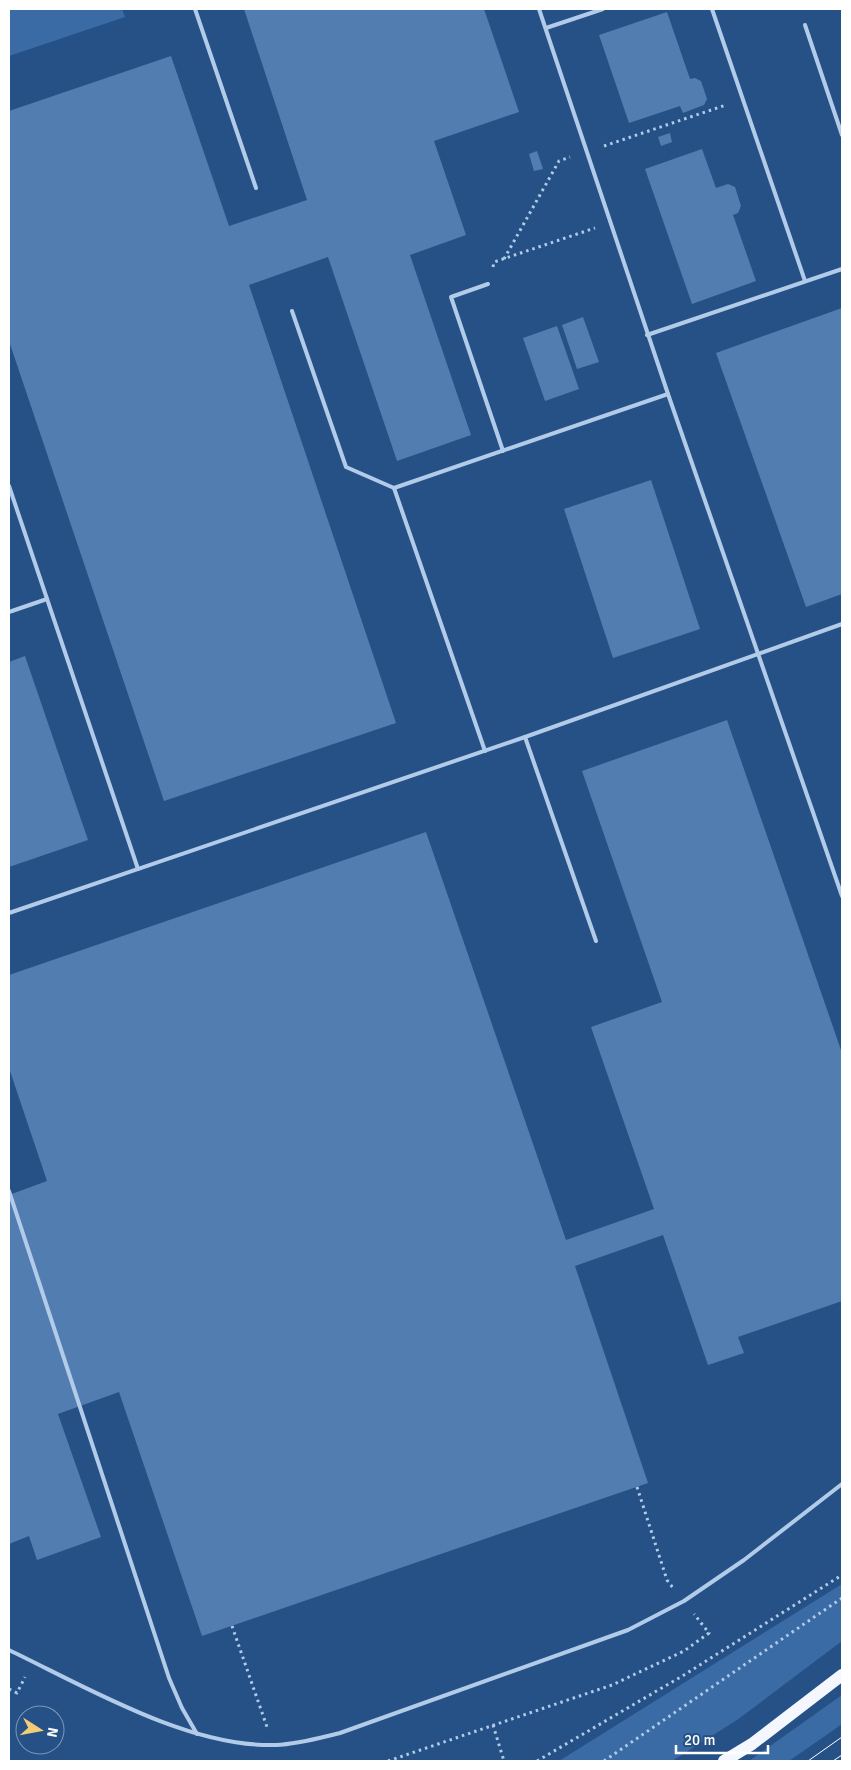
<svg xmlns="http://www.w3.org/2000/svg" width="851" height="1770" font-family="Signika,sans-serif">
<rect width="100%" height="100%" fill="#265187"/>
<!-- green -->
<g fill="#3a6ba4">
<path d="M 9,9 L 122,9 L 125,17 L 9,56 Z"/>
<path d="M 842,1584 L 842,1641 L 737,1720 L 672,1761 L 559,1761 Z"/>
<path d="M 842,1695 L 842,1724 L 835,1729 L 789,1761 L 749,1761 Z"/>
</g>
<!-- building -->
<g fill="#527db1">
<path d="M 244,9 L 484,9 L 519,112 L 434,141 L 466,235 L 410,255 L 471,435 L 397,461 L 328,257 L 249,285 L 396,723 L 164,801 L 9,341 L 9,111 L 171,56 L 229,226 L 307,200 Z"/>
<path d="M 667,12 L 690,79 L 695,78 L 701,81 L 707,99 L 704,105 L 683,113 L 680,106 L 629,123 L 599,35 Z"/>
<path d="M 670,133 L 672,142 L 661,146 L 658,137 Z"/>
<path d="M 702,149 L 716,188 L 728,184 L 735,187 L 741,206 L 738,213 L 733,215 L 756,281 L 692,304 L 645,169 Z"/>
<path d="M 537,151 L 543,169 L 534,171 L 529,154 Z"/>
<path d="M 842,308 L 842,594 L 806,607 L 716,353 Z"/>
<path d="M 583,317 L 599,362 L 577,369 L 562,325 Z"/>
<path d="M 557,326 L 579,389 L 545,401 L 523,338 Z"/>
<path d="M 651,480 L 700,629 L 613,658 L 564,509 Z"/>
<path d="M 25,656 L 88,840 L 9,867 L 9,662 Z"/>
<path d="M 727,720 L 842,1053 L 842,1301 L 738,1337 L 744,1353 L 708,1365 L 663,1235 L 575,1266 L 648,1483 L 202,1636 L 119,1392 L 58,1414 L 101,1537 L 37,1560 L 29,1536 L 9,1544 L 9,1195 L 47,1181 L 9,1068 L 9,975 L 426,832 L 566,1240 L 654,1209 L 591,1027 L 662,1002 L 582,771 Z"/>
</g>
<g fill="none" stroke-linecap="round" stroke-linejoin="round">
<!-- path -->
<g stroke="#b1cbe9" stroke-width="3" stroke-dasharray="2.5 4" stroke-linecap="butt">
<path d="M 604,146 L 726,105"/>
<path d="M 504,259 L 559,161 L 570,157"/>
<path d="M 493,267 L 494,262 L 595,228"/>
<path d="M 637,1487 L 667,1580 L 673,1588"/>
<path d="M 232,1626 L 267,1727"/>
<path d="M 9,1689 L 17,1693 L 25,1677"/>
<path d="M 493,1725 L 504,1761"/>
<path d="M 388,1761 L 612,1685 L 684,1651 L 709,1633 L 694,1614"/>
<path d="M 537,1761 L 684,1675 L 842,1575"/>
<path d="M 604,1761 L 842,1598"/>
</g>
<!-- service -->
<g stroke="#b1cbe9" stroke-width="4">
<path d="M 195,9 L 256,188"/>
<path d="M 539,9 L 668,394 L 842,896"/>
<path d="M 712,9 L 805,281"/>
<path d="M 805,25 L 842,135"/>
<path d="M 546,28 L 603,9"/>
<path d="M 488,284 L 451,297 L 503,451"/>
<path d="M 292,311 L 346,467 L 394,488 L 485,751"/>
<path d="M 647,335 L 842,269"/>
<path d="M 9,486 L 138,869"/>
<path d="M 394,488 L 668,394"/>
<path d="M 9,612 L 47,599"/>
<path d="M 525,737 L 596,941"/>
<path d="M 9,913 L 525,737 L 842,624"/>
<path d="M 9,1191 L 169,1678 L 182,1708 L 197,1734"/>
<path d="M 9,1650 C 86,1687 189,1748 276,1745 C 298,1744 319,1738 340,1733 L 628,1630 L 684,1601 L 744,1560 L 842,1484"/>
</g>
<!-- primary -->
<path stroke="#f4f8fe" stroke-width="12" d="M 724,1761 L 752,1744 L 842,1675"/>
<!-- tram -->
<g stroke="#fff" stroke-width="1">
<path d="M 808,1761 L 842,1737"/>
<path d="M 833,1761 L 842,1755"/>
</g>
</g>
<!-- border -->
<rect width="851" height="1770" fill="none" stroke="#ffffff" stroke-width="20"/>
<!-- north arrow -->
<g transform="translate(40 1730) rotate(101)"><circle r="24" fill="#265187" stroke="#7d97b7"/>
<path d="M0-4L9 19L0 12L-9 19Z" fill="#f2cd76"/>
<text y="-8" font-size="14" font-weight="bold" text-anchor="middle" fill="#ffffff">N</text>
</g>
<!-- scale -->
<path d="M676 1745v8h92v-8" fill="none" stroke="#ffffff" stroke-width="2.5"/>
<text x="684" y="1745" font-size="15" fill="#ffffff" stroke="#265187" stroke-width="4" paint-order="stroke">20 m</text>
</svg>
